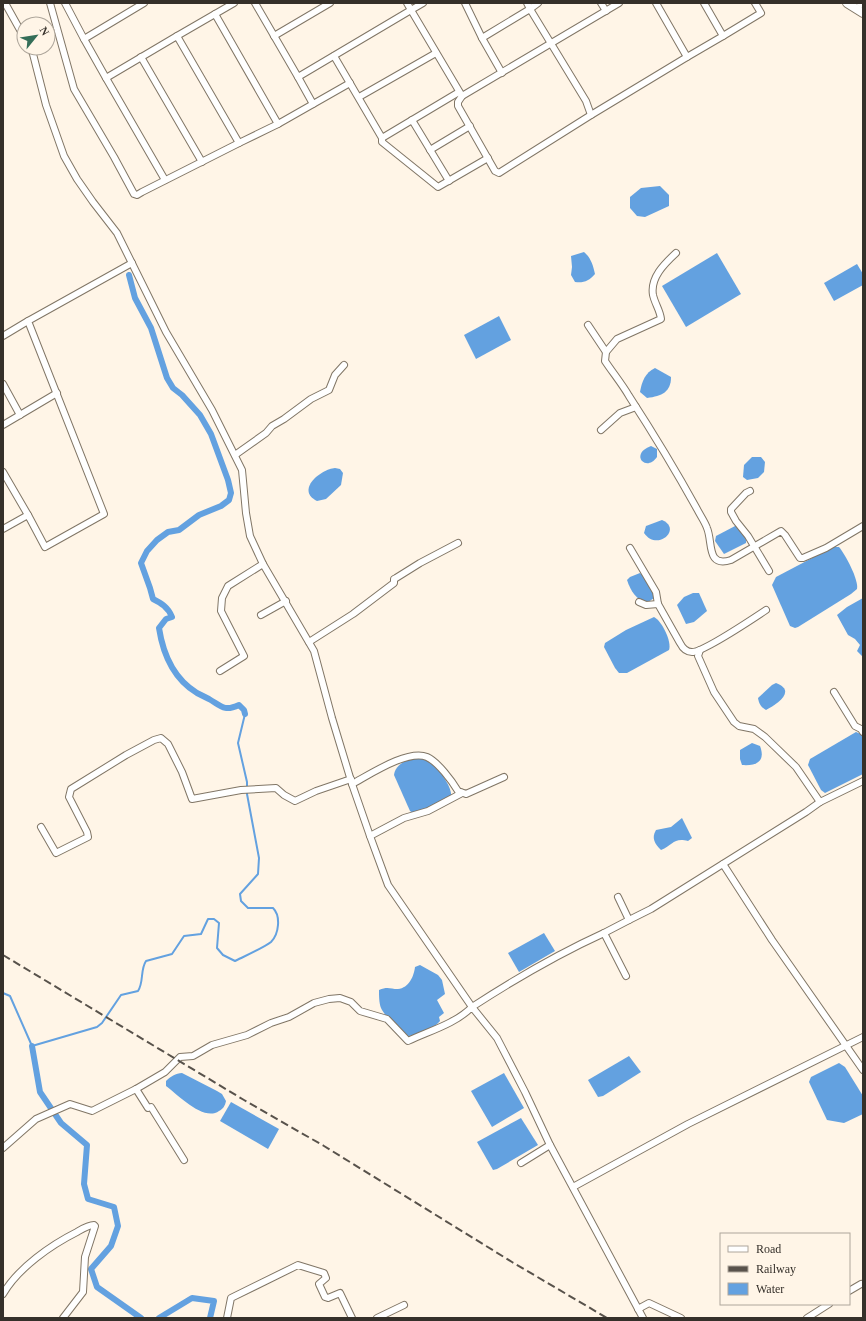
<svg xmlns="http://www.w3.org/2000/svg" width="866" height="1321" font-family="'Times New Roman',serif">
<rect width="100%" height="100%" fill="#fff5e7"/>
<!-- water -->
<g fill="#63a1e0">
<path d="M 660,186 L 669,195 L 669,206 L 645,217 L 637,216 L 630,208 L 630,197 L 641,188 Z"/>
<path d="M 584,252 C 591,258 593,265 595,274 C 589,281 584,283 575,282 L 571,275 L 572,267 L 571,256 Z"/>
<path d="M 717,253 L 741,294 L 686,327 L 662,286 Z"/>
<path d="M 857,264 L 863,274 L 863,285 L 834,301 L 824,283 Z"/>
<path d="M 499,316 L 511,340 L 476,359 L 464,335 Z"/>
<path d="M 655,368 L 671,377 C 671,392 662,396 647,398 L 640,392 C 642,381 645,373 655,368 Z"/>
<path d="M 651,446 L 657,449 L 657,457 C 646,473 629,454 651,446 Z"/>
<path d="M 752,457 L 761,457 L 765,462 L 764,472 L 758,478 L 747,480 L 743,477 L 744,465 Z"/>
<path d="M 335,468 L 340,469 L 343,473 L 341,485 L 326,499 L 317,501 C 295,490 321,469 335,468 Z"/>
<path d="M 662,520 C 683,529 657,552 644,533 L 646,526 Z"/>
<path d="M 737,525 C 742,528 747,537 746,543 L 724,554 L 715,541 L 716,536 Z"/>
<path d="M 833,547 L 839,547 C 845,554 859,580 857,589 L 851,594 L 798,627 L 795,628 L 790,626 L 772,585 L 776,577 Z"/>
<path d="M 640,573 C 648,578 653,589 654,598 L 647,603 C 636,599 631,592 627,580 L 630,577 Z"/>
<path d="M 693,593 L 699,593 L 707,611 L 694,622 L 686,624 L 677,605 L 684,597 Z"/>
<path d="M 863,598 L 863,656 L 862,656 L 857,651 L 860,645 L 855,639 L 848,635 L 837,615 L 847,607 Z"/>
<path d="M 654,617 C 662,621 672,642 669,650 L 627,673 L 619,673 L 615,668 L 604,647 L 605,643 L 626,630 Z"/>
<path d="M 776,683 C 797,691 777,704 766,710 C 761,707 759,704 758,698 L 772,685 Z"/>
<path d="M 856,732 L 863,735 L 863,774 L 825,793 L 821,790 L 808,765 L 810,759 Z"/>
<path d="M 752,743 L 760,746 C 766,762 756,766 742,765 L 740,759 L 740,750 Z"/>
<path d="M 416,757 C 420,758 424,759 428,761 C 437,766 453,787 451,797 L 425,810 L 413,813 L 410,811 L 394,775 C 395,765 407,759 416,757 Z"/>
<path d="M 682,818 L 692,838 L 688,841 C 674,837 673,845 661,850 C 655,844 651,838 656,830 L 671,827 Z"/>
<path d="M 544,933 L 555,951 L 519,972 L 508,953 Z"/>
<path d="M 420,965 L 438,975 L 442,980 L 445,994 L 437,1000 L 444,1013 L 439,1017 L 440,1021 C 435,1027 430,1028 424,1031 C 420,1032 414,1036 409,1036 C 402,1036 384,1015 381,1008 C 379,1003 379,995 379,990 C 388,986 390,989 398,989 C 409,988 414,976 415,967 Z"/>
<path d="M 629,1056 L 641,1072 L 603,1096 L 598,1097 L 588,1080 Z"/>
<path d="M 839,1063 L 845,1067 L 863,1096 L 863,1114 L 844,1123 L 827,1120 L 809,1082 L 811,1077 Z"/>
<path d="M 182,1073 L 217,1091 L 222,1094 L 226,1101 C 225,1106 223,1109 219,1111 C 204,1122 178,1095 166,1086 L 166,1081 C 170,1077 176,1073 182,1073 Z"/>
<path d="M 504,1073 L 524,1108 L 492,1127 L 471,1091 Z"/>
<path d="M 231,1102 L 279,1129 L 268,1149 L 220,1121 Z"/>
<path d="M 521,1118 L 538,1145 L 497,1169 L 493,1170 L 477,1142 Z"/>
</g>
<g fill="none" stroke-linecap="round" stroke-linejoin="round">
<!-- stream -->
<path stroke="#63a1e0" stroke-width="2" d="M 3,993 L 10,996 L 32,1046 L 97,1027 L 102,1023 L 121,995 L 138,991 C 144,982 140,970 146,961 L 172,954 L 184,936 L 201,934 L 208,919 L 214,919 L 219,923 L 217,948 L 223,955 L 235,961 C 243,957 265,947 271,942 C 279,934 281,916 273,908 L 248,908 L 241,901 L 240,894 L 258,874 L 259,858 L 247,794 L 247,782 L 238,743 L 245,714"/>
<!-- canal -->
<g stroke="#63a1e0" stroke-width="6">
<path d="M 129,275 L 135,298 L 151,328 L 167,378 L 173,388 L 182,395 L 200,415 L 211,434 L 228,480 L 231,493 L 229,500 L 221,506 L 199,515 L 179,530 L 168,532 L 157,540 L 147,551 L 141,563 L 150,588 L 153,599 C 161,603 168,607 172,617 L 166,619 L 159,628 C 163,654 174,679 197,693 C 201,695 205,697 209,699 C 221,706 224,712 239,705 L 244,710 L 245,714"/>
<path d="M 32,1046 L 40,1092 L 61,1123 L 87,1145 L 84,1184 L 88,1199 L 114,1207 L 118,1226 L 111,1246 L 91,1269 L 97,1287 L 141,1318"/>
<path d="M 159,1318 L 192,1298 L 214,1301 L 210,1318"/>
</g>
<!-- minor casing -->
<g stroke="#817666" stroke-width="8">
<g id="minor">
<path d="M 5,3 L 24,37"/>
<path d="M 50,3 L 74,89 L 114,157 L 134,194 L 137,195 L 142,192 L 239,143"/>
<path d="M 65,3 L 84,39"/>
<path d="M 144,3 L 84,39 L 106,78 L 177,36 L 239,143 L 278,124 L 215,14"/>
<path d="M 255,3 L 298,77 L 411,10 L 407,3"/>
<path d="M 423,3 L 411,10 L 462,96 L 619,3"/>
<path d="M 465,3 L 482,38 L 502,73"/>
<path d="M 527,3 L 530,9 L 538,3"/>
<path d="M 601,3 L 606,11"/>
<path d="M 656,3 L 687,57 L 723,36 L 704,3"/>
<path d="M 177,36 L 234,3"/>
<path d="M 274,36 L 330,3"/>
<path d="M 723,36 L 761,13 L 755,3"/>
<path d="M 482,38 L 530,9 L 586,101 L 591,115"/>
<path d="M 30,48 L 33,54 L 46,105 L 64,156 L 77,179 L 93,202 L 117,233 L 166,332 L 212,410 L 242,470 L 246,513 L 250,536 L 263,564 L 314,651 L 332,718 L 352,784 C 369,775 408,749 427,757 C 438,762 452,781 458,791 L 466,794 L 504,777"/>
<path d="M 334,56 L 382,138"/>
<path d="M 141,57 L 202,162"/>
<path d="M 298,77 L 313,104"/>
<path d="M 106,78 L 165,180"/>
<path d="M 459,92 L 382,138 L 382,142 L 438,187 L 488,158"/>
<path d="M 462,96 L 458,102 L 458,106 L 495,171 L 499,173 L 591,115 L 687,57"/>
<path d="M 359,97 L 436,53"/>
<path d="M 412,120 L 449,181"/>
<path d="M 278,124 L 350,83"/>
<path d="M 430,150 L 470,126"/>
<path d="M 676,253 C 664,264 650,278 653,295 C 655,304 660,310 661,319 L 617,339 L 606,352 L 605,361 C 613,373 622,384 629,396 C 653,433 676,471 697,509 C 700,515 705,522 707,528 C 713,542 706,568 731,560 L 781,531 L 785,535 L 798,555 L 800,558 L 803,558 L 826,548 L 863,526"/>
<path d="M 588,325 L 606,352"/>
<path d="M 3,336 L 28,321"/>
<path d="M 3,384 L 20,415"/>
<path d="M 3,425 L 57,393"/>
<path d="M 601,430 L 620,413 L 636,407"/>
<path d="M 235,455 L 266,433 L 272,426 L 284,419 L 311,399 L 329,390 L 335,375 L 344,365"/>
<path d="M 3,472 L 28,515"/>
<path d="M 750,491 L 746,493 L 731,509 L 731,512 L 736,521 L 748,536 L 769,571"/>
<path d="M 3,529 L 28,515 L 45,547 L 104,514 L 28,321 L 132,263"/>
<path d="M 630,548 L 656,592 L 658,604 L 680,643 C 682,647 686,652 692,652 C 703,652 754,618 766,610"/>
<path d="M 639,602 L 646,605 L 658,604"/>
<path d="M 261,615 L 286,601"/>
<path d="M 309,642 L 353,614 L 394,583 L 394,579 L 396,578 L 420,563 L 458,543"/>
<path d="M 700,650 L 698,656 L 714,692 L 734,722 L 739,726 L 754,729 L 765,737 L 796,767 L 820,802 L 863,781"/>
<path d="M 220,671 L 244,656 L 221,611 L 222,598 L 228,586 L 263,564"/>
<path d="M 834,692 L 855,726 L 861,729 L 863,732"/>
<path d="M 352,784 L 370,836 L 388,885 L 472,1007 C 515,979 558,954 604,933 L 626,976"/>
<path d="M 41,827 L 56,853 L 88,837 L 87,832 L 69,797 L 71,789 L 126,755 L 154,740 L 161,738 L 168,744 L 182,772 L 192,799 L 241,790 L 276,788 L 284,795 L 295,801 L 316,791 L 351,779"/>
<path d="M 370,836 L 404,818 L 428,811 L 462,793"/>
<path d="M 723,864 L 772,940 L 863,1070"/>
<path d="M 629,920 L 651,909 L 806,812 L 820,802"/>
<path d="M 604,933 L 629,920 L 618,897"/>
<path d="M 136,1089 L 165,1072 L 180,1057 L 193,1056 L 212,1045 L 247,1035 L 271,1023 L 289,1017 L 314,1003 L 329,999 L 340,998 L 351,1002 L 360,1011 L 387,1019 L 408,1041 C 429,1031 455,1024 472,1007 L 497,1038 L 525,1092 L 550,1145 L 643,1318"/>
<path d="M 3,1148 L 36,1119 L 70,1104 L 92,1111 L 136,1089 L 148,1108 L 151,1107 L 184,1160"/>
<path d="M 521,1163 L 550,1145"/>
<path d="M 573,1187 L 688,1124 L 863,1037"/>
<path d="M 849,1291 L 861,1284"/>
<path d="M 3,1294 C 18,1268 51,1245 77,1232 C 82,1229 88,1225 94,1225 L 95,1226 L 85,1257 L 83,1292 L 63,1318"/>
<path d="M 638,1309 L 649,1303 L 681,1318"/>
<path d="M 227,1318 L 231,1298 L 298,1265 L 324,1273 L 326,1278 L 319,1284 L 325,1297 L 328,1298 L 340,1293 L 352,1318"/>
<path d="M 377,1318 L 404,1305"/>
<path d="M 807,1318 L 829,1304"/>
</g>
</g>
<!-- secondary casing -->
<g stroke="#817666" stroke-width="10">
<g id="secondary">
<path d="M 847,3 L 863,13"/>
<path d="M 861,3 L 863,4"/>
</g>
</g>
<!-- minor -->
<use href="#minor" stroke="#fff" stroke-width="6"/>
<!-- secondary -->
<use href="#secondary" stroke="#fff" stroke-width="8"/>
<!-- rail -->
<path stroke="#58524b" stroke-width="2" stroke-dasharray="8 4" stroke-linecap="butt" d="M 3,955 L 244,1100 L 324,1146 L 512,1262 L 607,1318"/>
</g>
<!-- border -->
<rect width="866" height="1321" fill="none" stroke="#35302a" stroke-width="8"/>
<!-- legend -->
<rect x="720" y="1233" width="130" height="72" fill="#fff5e7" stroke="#aea69b"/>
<rect x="728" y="1246" width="20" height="6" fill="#ffffff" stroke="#aea69b"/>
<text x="756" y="1253" font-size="12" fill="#35302a">Road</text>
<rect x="728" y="1266" width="20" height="6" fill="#58524b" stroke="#aea69b"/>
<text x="756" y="1273" font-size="12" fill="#35302a">Railway</text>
<rect x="728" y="1283" width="20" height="12" fill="#63a1e0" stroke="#aea69b"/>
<text x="756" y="1293" font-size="12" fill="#35302a">Water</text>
<!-- north arrow -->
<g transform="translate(36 36) rotate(60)"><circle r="19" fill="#fff5e7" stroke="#aea69b"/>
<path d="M0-3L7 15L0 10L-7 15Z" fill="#346e58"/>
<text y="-6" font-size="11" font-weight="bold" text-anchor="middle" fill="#35302a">N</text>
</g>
</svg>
